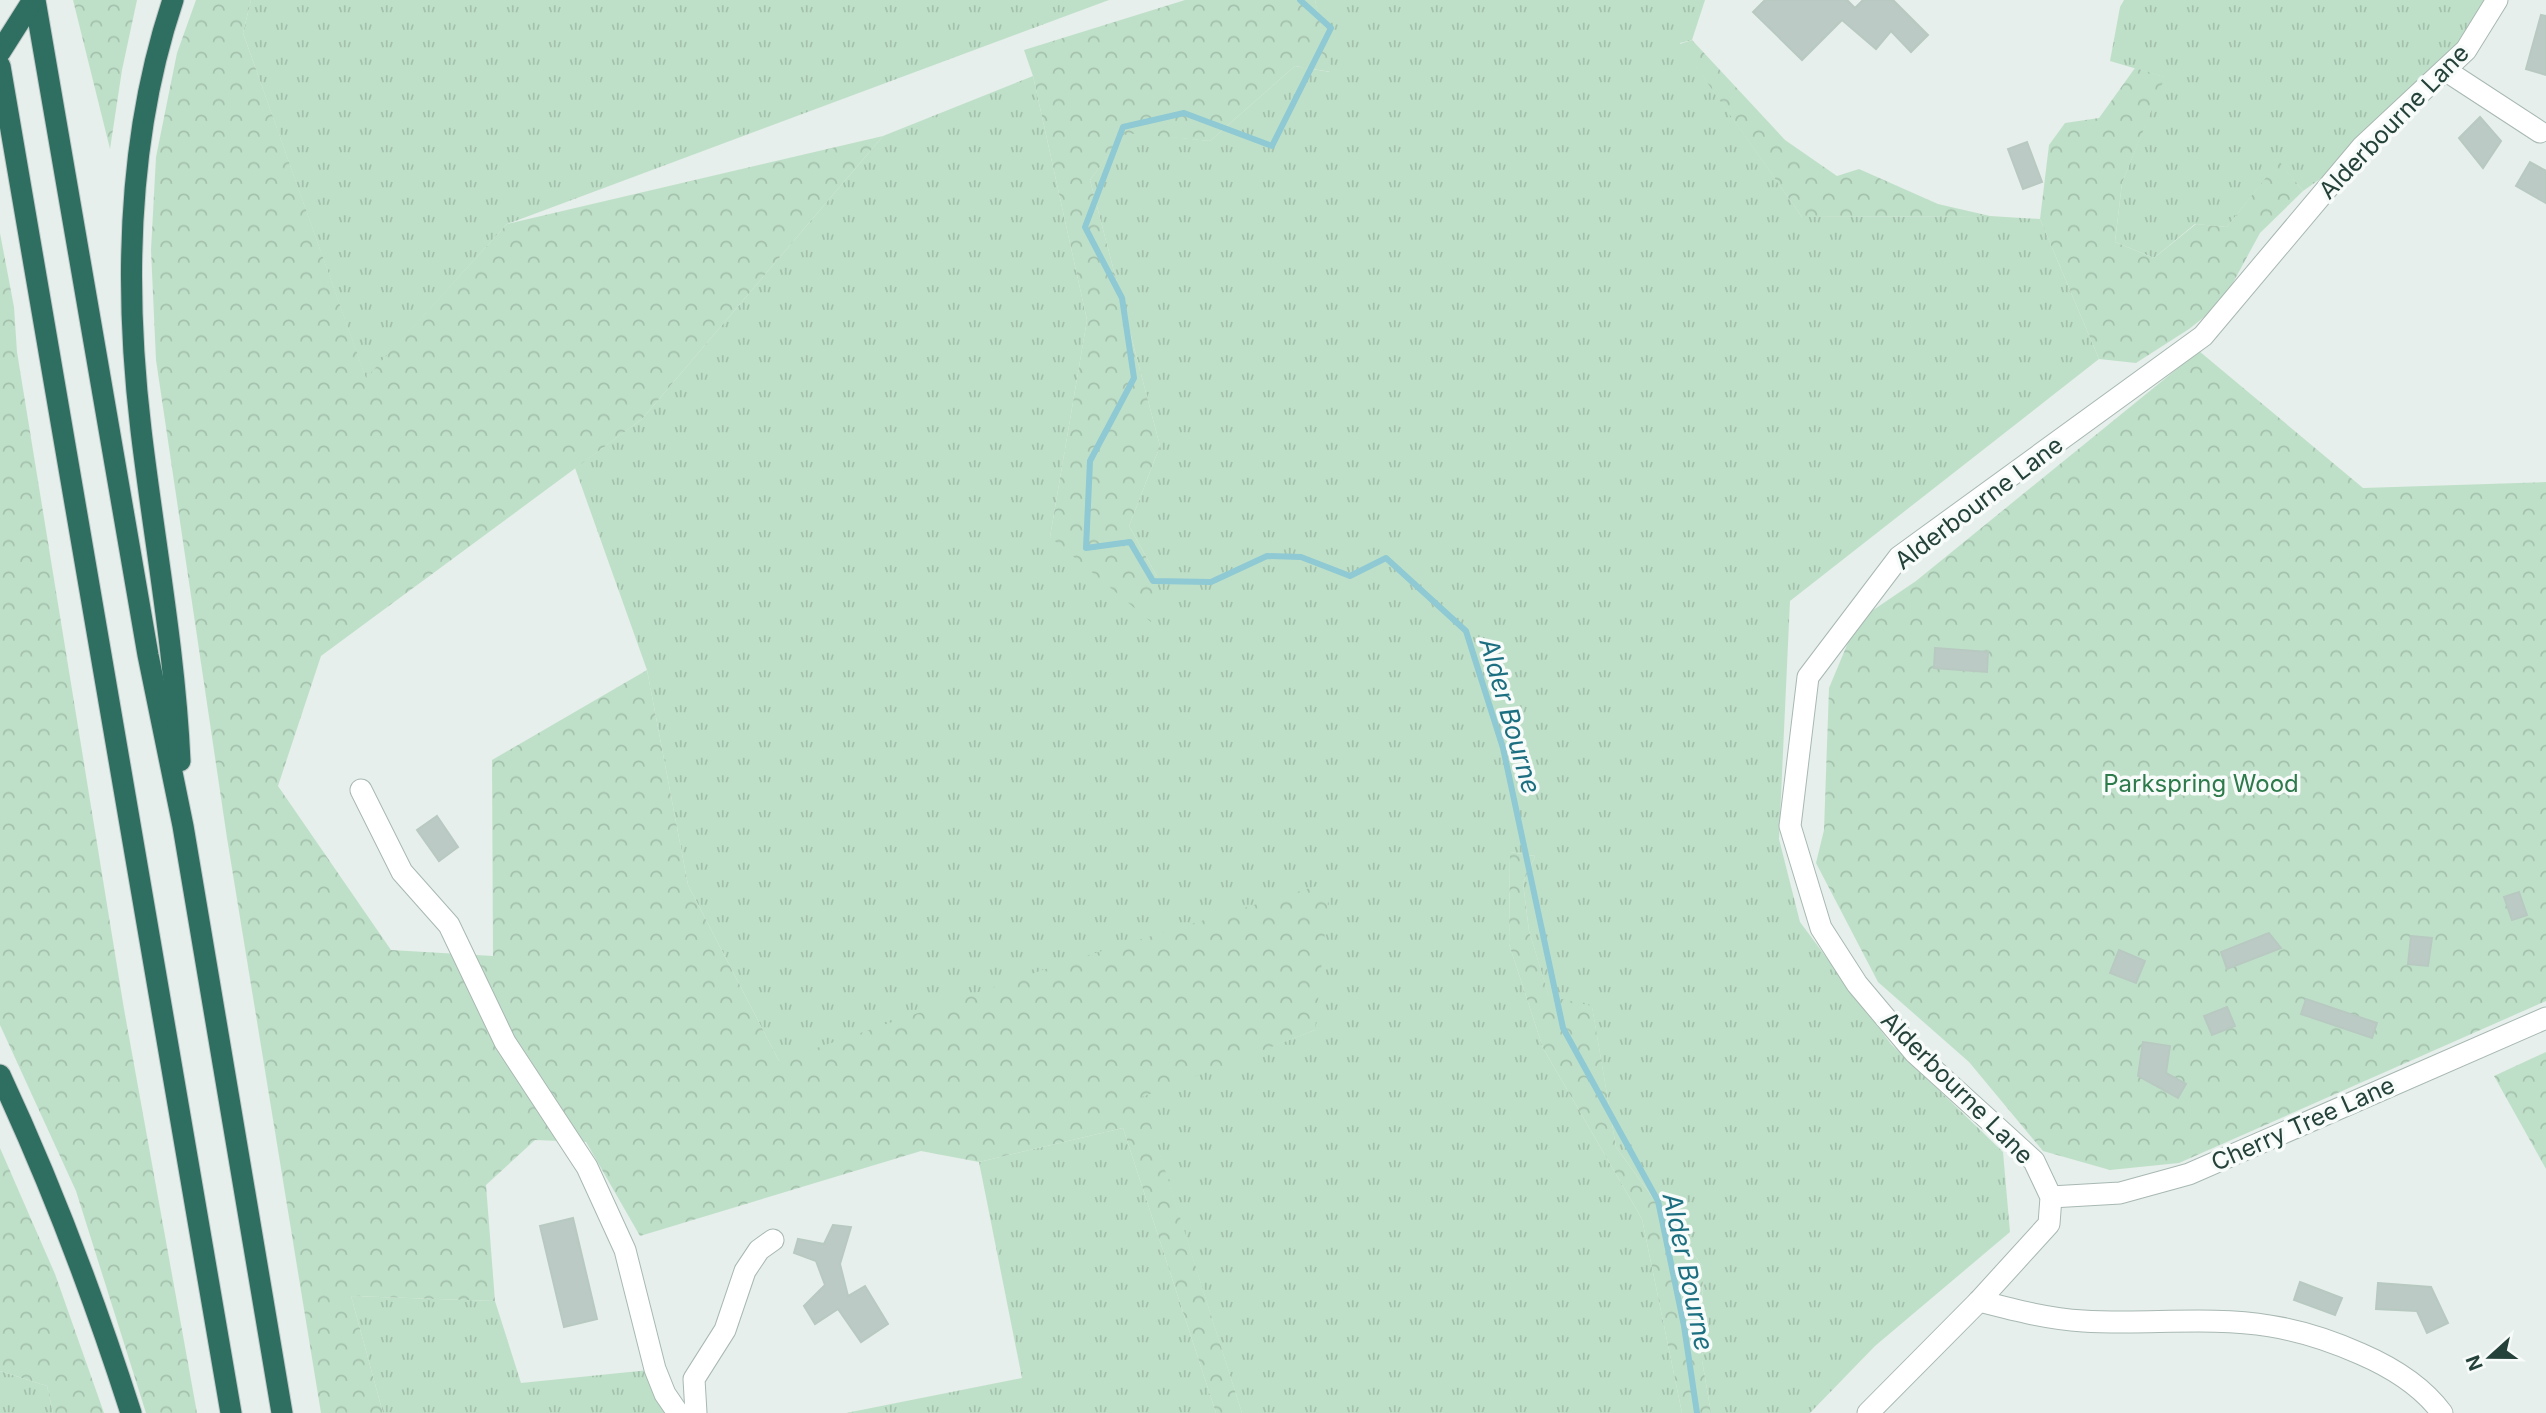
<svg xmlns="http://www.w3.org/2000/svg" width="2546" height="1413" font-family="Inter,sans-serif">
<defs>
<pattern id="grass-tufts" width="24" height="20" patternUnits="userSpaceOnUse" patternTransform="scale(1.75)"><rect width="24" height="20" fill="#bfe0c8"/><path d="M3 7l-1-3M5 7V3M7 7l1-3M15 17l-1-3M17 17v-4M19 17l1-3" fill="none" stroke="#a4c1ad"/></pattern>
<pattern id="forest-crowns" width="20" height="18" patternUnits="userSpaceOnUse" patternTransform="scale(1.75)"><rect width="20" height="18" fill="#bfe0c8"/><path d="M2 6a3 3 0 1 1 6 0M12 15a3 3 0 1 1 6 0" fill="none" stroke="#a4c1ad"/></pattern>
</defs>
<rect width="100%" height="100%" fill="#e6efeb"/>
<!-- grass -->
<g fill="url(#grass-tufts)">
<path d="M 251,0 L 1109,0 L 507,224 L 366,379 L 243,33 Z"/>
<path d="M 1315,0 L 1705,0 L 1692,40 L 1680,43 L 1802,217 L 1990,216 L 2040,219 L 2099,359 L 1790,601 L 1779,839 L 1800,922 L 1891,1044 L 2003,1152 L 2010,1232 L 1875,1346 L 1810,1413 L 1711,1413 L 1702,1360 L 1703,1267 L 1616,1147 L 1592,1007 L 1549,997 L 1529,931 L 1523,883 L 1535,856 L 1510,852 L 1509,944 L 1543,1048 L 1642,1219 L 1682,1413 L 1242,1413 L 1141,1096 L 1315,1030 L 779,1061 L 688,885 L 647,670 L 575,468 L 642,419 L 883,136 L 1033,76 L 1087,320 L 1050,537 L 1159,580 L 1129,526 L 1160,446 L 1090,180 L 1125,132 L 1210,141 L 1295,66 L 1330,72 Z"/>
<path d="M 2124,0 L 2488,0 L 2481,19 L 2343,163 L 2303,191 L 2279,162 L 2227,227 L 2195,224 L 2154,258 L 2115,242 L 2122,183 L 2164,77 L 2110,61 L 2120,7 Z"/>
<path d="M 1123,1128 L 1216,1413 L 846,1413 L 1022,1378 L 979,1162 Z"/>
<path d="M 351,1296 L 495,1301 L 521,1383 L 659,1369 L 673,1413 L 383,1413 Z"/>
<path d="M 0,1371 L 47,1386 L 53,1413 L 0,1413 Z"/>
</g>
<!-- forest -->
<g fill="url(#forest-crowns)">
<path d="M 73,0 L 137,0 L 122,70 L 110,149 Z"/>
<path d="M 196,0 L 251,0 L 243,33 L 366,378 L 507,224 L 883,136 L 642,419 L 321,656 L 278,786 L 391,950 L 493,956 L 492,760 L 647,670 L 688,885 L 779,1061 L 1069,961 L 1330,882 L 1315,1030 L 1142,1097 L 1242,1413 L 1216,1413 L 1123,1128 L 979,1162 L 921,1151 L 640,1236 L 586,1142 L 535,1140 L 486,1185 L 495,1301 L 351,1296 L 383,1413 L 321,1413 L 227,838 L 156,360 L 151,250 L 156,157 L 177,53 Z"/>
<path d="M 1185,0 L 1315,0 L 1331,72 L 1295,66 L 1210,141 L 1125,133 L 1090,180 L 1160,446 L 1129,526 L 1159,580 L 1151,622 L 1050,537 L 1087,320 L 1033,76 L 1024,50 Z"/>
<path d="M 1692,40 L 1785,140 L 1837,176 L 1859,169 L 1938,204 L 1990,216 L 1802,217 L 1680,44 Z"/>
<path d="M 2135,68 L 2165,77 L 2122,183 L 2115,242 L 2154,258 L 2196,224 L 2227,227 L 2279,161 L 2303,191 L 2260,233 L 2222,303 L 2189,329 L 2136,363 L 2099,359 L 2040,219 L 2049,145 L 2065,123 L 2099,118 Z"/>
<path d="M 0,233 L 14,307 L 17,352 L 124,1009 L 197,1413 L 146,1413 L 76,1191 L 0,1025 Z"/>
<path d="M 2199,351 L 2363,488 L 2546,482 L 2546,1001 L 2179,1163 L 2110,1170 L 2043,1151 L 1969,1062 L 1878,982 L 1816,863 L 1824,830 L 1829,688 L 1857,621 L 1916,581 Z"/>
<path d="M 1510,852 L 1535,856 L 1523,883 L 1529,931 L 1549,996 L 1592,1006 L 1616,1147 L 1703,1267 L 1702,1360 L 1711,1413 L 1682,1413 L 1642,1219 L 1543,1048 L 1509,944 Z"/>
<path d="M 2546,1052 L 2546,1169 L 2494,1076 Z"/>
<path d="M 0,1148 L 55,1274 L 104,1413 L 53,1413 L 47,1386 L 0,1371 Z"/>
</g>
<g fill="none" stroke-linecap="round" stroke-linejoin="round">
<!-- stream -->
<path stroke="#8ec9d4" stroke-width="6" d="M 1300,0 L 1331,28 L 1272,146 L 1184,113 L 1123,127 L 1085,227 L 1122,298 L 1134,378 L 1090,461 L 1086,548 L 1130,542 L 1153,581 L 1211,582 L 1267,556 L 1301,557 L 1350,576 L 1386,558 L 1466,631 L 1503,748 L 1563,1028 L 1658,1201 L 1684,1326 L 1697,1413"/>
</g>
<!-- building -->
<g fill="#bbcac4" stroke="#b8c9c2" stroke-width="2">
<path d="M 1765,0 L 1847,0 L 1855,8 L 1863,0 L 1893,0 L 1928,35 L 1911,52 L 1891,31 L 1876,49 L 1842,20 L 1802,60 L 1753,12 Z"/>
<path d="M 2541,15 L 2546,16 L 2546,75 L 2526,69 Z"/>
<path d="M 2480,117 L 2501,141 L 2483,168 L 2459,138 Z"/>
<path d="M 2027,142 L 2042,182 L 2023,189 L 2008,149 Z"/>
<path d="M 2530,162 L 2546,171 L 2546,203 L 2516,186 Z"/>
<path d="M 1935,648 L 1988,652 L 1987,672 L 1934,668 Z"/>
<path d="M 437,816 L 458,847 L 439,861 L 417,830 Z"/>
<path d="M 2519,892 L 2527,915 L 2512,920 L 2504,897 Z"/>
<path d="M 2269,933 L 2281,948 L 2227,969 L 2221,952 Z"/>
<path d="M 2411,936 L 2432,938 L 2428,966 L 2408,964 Z"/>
<path d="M 2119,950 L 2145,961 L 2136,983 L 2110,973 Z"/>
<path d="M 2306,999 L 2377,1023 L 2372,1038 L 2301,1014 Z"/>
<path d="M 2227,1007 L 2235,1026 L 2212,1035 L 2204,1016 Z"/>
<path d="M 2143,1042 L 2170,1046 L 2166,1073 L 2186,1084 L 2178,1098 L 2138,1076 Z"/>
<path d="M 573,1218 L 597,1319 L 564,1327 L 540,1226 Z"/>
<path d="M 833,1225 L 851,1227 L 840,1264 L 848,1296 L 865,1286 L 888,1324 L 861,1342 L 838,1309 L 815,1324 L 804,1306 L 825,1285 L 816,1261 L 794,1253 L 798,1239 L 824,1244 Z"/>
<path d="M 2300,1282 L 2342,1298 L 2335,1315 L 2294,1300 Z"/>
<path d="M 2378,1283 L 2431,1287 L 2448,1323 L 2427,1333 L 2417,1311 L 2376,1309 Z"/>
</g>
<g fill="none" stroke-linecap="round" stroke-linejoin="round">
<!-- minor casing -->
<g stroke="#a8b8b2" stroke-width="23">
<g id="minor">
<path d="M 2445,70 L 2540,132"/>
<path d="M 361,790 L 402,872 L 449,925 L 505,1042 L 587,1167 L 625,1250 L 655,1369 L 665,1394 L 678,1413"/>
<path d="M 2051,1197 L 2120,1193 L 2189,1174 L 2546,1018"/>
<path d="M 1979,1301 C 2014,1310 2048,1319 2083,1321 C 2145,1325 2209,1316 2270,1326 C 2302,1331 2332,1341 2361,1354 C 2391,1367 2422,1386 2442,1413"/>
<path d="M 696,1413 L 694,1379 L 725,1330 L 745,1271 L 759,1250 L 773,1240"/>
<path d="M 1868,1413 L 1979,1301 L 2049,1224 L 2051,1197 L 2034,1161 L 1915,1053 L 1857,984 L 1821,928 L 1790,826 L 1808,677 L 1899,557 L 2203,336 L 2362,147 L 2466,50 L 2497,0"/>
</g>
</g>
<!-- highway casing -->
<g stroke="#c2cac8" stroke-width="23">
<g id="highway">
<path d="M 35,0 L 148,655 L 183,826 L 282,1413"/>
<path d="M 173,0 C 127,137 124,287 141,430 C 154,540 175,650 180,761"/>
<path d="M 0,52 L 33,0"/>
<path d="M 0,66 L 231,1413"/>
<path d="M 0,1075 C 51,1184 94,1298 131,1413"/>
</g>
</g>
<!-- minor -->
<use href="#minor" stroke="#fff" stroke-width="21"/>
<!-- highway -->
<use href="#highway" stroke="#2f6f62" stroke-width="21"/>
</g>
<g text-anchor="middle" stroke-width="7" stroke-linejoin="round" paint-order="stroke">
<!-- street labels -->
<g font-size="24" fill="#24423a" stroke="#f7fbf9">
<text transform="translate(2394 122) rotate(-46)" y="8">Alderbourne Lane</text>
<text transform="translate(1979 503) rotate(-37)" y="8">Alderbourne Lane</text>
<text transform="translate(1957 1088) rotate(45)" y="8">Alderbourne Lane</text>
<text transform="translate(2303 1124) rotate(-24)" y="8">Cherry Tree Lane</text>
</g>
<!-- park labels -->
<g font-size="24" fill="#2d7a4b" stroke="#f7fbf9">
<text x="2201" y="792">Parkspring Wood</text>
</g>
<!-- water labels -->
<g font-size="26" font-style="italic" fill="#1c6f80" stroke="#f7fbf9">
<text transform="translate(1510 716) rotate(74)" y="9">Alder Bourne</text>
<text transform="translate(1688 1272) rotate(78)" y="9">Alder Bourne</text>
</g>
</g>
<!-- north arrow -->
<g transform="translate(2490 1357) rotate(249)" stroke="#f7fbf9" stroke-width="5" paint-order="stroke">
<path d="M0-5L12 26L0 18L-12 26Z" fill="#24423a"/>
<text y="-10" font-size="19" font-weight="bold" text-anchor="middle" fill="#24423a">N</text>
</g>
</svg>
